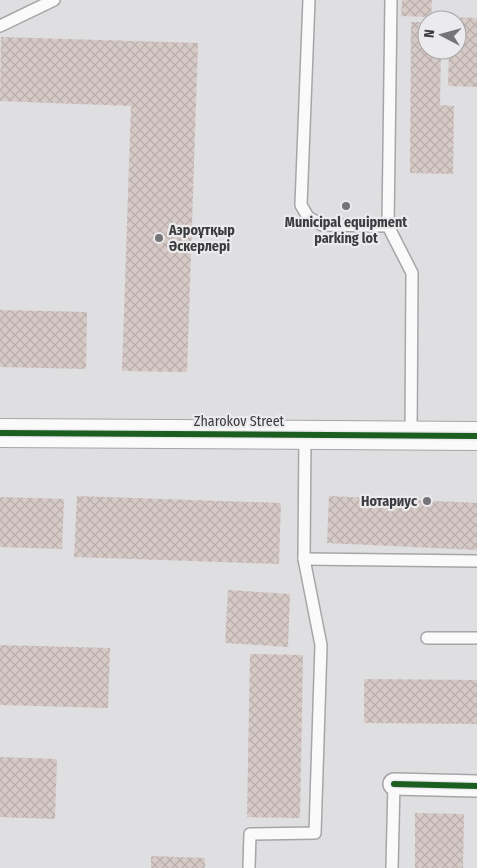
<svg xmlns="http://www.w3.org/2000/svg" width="477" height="868" font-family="'Fira Sans Condensed',sans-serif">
<defs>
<pattern id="building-cross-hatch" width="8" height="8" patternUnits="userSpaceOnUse" patternTransform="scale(1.25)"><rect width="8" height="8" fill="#d6cac6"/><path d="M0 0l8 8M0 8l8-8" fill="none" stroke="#b9aeab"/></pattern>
</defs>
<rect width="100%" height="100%" fill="#dfdee0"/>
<!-- building -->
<g fill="url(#building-cross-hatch)">
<path d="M 402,0 L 432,0 L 431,17 L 401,16 Z"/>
<path d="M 450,17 L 477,18 L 477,87 L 448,86 L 449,50 L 457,50 L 457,20 L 450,20 Z"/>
<path d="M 411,22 L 427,22 L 427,50 L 441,50 L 440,105 L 454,106 L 453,174 L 410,173 Z"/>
<path d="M 1,37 L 198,43 L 187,372 L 122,371 L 131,106 L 0,101 Z"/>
<path d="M 0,310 L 87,312 L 86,369 L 0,367 Z"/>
<path d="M 77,496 L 281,503 L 279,564 L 74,557 Z"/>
<path d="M 329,496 L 477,503 L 477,550 L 327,543 Z"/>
<path d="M 0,497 L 64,499 L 62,549 L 0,547 Z"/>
<path d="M 228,590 L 290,594 L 288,647 L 225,643 Z"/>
<path d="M 0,645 L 110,648 L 108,708 L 0,705 Z"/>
<path d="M 250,654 L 303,655 L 300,818 L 247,817 Z"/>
<path d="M 364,679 L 477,680 L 477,724 L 364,723 Z"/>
<path d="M 0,757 L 57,759 L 55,819 L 0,817 Z"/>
<path d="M 415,813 L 464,814 L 463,868 L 415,868 Z"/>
<path d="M 151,856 L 205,858 L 205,868 L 151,868 Z"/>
</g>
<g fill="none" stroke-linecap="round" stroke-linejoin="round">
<!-- lane casing -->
<g stroke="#a6a5a7" stroke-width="14">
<g id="lane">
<path d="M 309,0 L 301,205 L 308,217 L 322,225 L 388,226"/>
<path d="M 391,0 L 388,226 L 412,273 L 411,435"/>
<path d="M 0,26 L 54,0"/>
<path d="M 304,559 L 477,561"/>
<path d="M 427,638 L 477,638"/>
<path d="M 249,868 L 250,834 L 315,833 L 321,645 L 304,559 L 305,435"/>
<path d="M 392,868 L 394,784"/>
</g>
</g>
<!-- street casing -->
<g stroke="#a6a5a7" stroke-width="24">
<path id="street" d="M 394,784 L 477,786"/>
</g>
<!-- secondary casing -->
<g stroke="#a6a5a7" stroke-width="30">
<path id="secondary" d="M 0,433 L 477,436"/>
</g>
<!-- lane -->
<use href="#lane" stroke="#fafafa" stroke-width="11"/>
<!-- street -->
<use href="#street" stroke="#fafafa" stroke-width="21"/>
<!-- secondary -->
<use href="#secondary" stroke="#fafafa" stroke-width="28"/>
<!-- cycleway casing -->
<g stroke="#ebebee" stroke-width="9">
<g id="cycleway">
<path d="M 0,433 L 477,436"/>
<path d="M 394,784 L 477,786"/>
</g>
</g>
<!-- cycleway -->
<use href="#cycleway" stroke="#1b5e20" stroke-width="6"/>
</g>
<!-- markers -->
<g fill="#757476" stroke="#ebebee" stroke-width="2">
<circle cx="346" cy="206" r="5"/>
<circle cx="159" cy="238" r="5"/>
<circle cx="427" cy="501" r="5"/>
</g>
<g text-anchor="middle" stroke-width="4.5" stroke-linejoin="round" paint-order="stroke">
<!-- poi labels -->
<g font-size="14" font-weight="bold" fill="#3c3b3d" stroke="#ebebee">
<text x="346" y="227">Municipal equipment<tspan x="346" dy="16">parking lot</tspan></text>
<text x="169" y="235" text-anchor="start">Аэроұтқыр<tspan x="169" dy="16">Әскерлері</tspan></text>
<text x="417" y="506" text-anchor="end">Нотариуc</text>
</g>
<!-- street labels -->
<g font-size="14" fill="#3c3b3d" stroke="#ebebee">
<text x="239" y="426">Zharokov Street</text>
</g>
</g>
<!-- north arrow -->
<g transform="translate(442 35) rotate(276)"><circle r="24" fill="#ebebee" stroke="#a5a5a7"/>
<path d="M0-4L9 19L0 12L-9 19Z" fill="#757476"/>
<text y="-8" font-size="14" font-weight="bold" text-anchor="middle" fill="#3c3b3d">N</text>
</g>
</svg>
